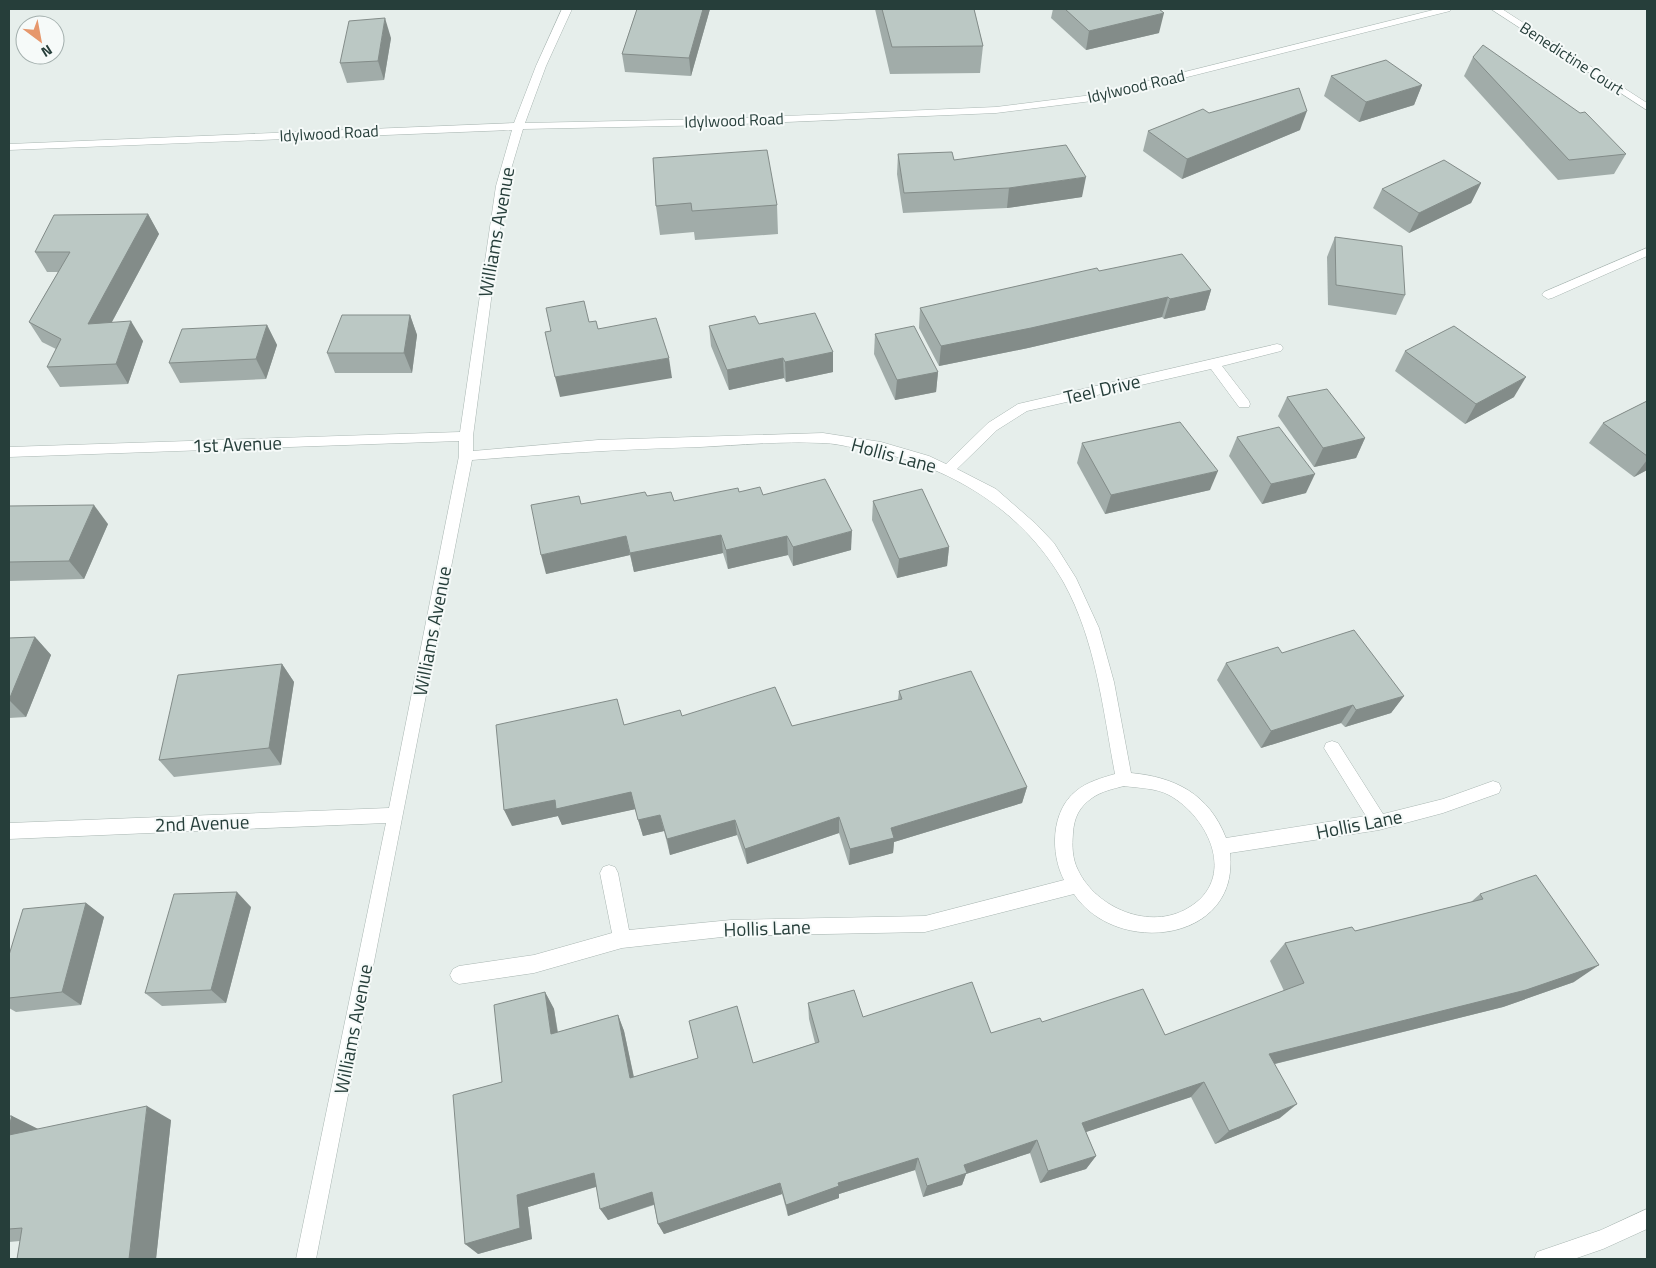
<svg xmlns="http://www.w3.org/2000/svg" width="1656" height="1268" font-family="'Titillium Web',sans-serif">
<rect width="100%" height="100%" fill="#e6eeeb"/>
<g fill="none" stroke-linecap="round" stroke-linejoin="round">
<!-- minor casing -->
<g stroke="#a9b6b2" stroke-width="1">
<g id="minor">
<path d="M 562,9 L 572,9 L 546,66 L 525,123 L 718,119 L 996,107 L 1092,95 L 1437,9 L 1451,9 L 1450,11 L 1092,101 L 996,113 L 718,125 L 523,129 L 506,186 L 473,436 L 473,451 L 598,440 L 823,433 L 881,442 L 929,456 L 946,464 L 988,423 L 1018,404 L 1277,344 L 1281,345 L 1283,348 L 1281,351 L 1222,366 L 1249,401 L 1250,404 L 1249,407 L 1239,407 L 1211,369 L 1027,411 L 997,430 L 957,469 L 996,489 L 1036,524 L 1054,543 L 1076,578 L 1099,628 L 1114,682 L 1131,773 C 1175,777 1209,794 1226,838 L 1366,816 L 1324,748 L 1326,743 L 1332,741 L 1338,743 L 1383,814 L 1443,799 L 1493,781 L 1499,783 L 1501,788 L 1499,793 L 1443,813 L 1379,830 L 1230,853 C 1240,943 1116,957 1074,894 L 925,932 L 731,936 L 622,948 L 534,973 L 459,984 L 453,981 L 450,975 L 453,969 L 459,966 L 534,955 L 612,933 L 600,873 L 603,867 L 609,865 L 615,867 L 618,873 L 629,930 L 731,920 L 925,916 L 1064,880 C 1050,853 1051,811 1076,791 C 1087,782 1101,778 1115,774 C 1103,710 1096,641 1064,583 C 1021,506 941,461 856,448 C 845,446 833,443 822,443 C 782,441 740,445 700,447 C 623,449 548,454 472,460 L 316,1259 L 296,1259 L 386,823 L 9,839 L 9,823 L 389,808 L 459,456 L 459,441 L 9,457 L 9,447 L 460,432 L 496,186 L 512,130 L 9,150 L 9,144 L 514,123 L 536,66 ZM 1124,786 C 1138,788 1156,788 1169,795 C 1209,817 1238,879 1188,908 C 1150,931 1096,908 1078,870 C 1072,858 1072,846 1073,833 C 1074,818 1079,807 1092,798 C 1102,791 1113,789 1124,786 Z"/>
<path d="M 1491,9 L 1502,9 L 1647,103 L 1647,110 Z"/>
<path d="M 1647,248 L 1647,256 L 1552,298 L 1548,299 L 1542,295 L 1544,292 Z"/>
</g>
</g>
<!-- tertiary casing -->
<g stroke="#a9b6b2" stroke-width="1">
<path id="tertiary" d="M 1647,1209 L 1647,1229 L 1603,1249 L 1574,1259 L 1534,1259 L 1537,1252 L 1601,1230 Z"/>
</g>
<!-- minor -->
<use href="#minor" fill="#fff" fill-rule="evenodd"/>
<!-- tertiary -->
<use href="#tertiary" fill="#fff" fill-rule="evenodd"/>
</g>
<!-- wall -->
<g fill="#a1aca9">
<path d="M 637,9 L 710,9 L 691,76 L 625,72 L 622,54 Z"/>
<path d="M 875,9 L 974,9 L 983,46 L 980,73 L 890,74 Z"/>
<path d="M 1053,9 L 1159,9 L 1159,33 L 1086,50 L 1051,18 Z"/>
<path d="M 391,38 L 384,80 L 347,83 L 340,63 Z"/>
<path d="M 1473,57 L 1626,154 L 1614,174 L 1558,180 L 1464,76 Z"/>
<path d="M 1331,76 L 1422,85 L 1414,105 L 1359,122 L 1324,96 Z"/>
<path d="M 1300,130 L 1182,179 L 1143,151 L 1148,131 Z"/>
<path d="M 898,154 L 954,160 L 1082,197 L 1007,208 L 903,213 L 897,174 Z"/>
<path d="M 653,158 L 777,205 L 778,234 L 695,240 L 694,232 L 660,235 L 656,206 Z"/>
<path d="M 1481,183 L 1471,203 L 1409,233 L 1373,208 L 1382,189 Z"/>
<path d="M 148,214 L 159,234 L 112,322 L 143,341 L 128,384 L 60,387 L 47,367 L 56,349 L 42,342 L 29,322 L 58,272 L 47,272 L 35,252 Z"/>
<path d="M 1335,237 L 1405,295 L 1396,315 L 1328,305 L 1327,257 Z"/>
<path d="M 1211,290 L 1205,310 L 1164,319 L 1162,317 L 1028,348 L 939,366 L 919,328 L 920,308 Z"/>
<path d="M 410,315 L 417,335 L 412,373 L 335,373 L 327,353 Z"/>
<path d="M 759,324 L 833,352 L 833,372 L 786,382 L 784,378 L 729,390 L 711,346 L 709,326 Z"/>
<path d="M 267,325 L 277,345 L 266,379 L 180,383 L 169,363 Z"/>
<path d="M 875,334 L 938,372 L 936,392 L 895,400 L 874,354 Z"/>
<path d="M 1405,351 L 1514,397 L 1465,424 L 1395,371 Z"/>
<path d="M 1287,397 L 1365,438 L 1356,458 L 1314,467 L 1278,416 Z"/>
<path d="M 1647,401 L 1647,470 L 1634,477 L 1589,443 L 1603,423 Z"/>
<path d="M 1237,437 L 1306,493 L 1262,504 L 1229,456 Z"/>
<path d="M 1082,443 L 1210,490 L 1105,514 L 1077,463 Z"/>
<path d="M 739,492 L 763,495 L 851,550 L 793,566 L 788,555 L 728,569 L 723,553 L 634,572 L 630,555 L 546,574 L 581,504 L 647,496 L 674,501 Z"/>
<path d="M 873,501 L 949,547 L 947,566 L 897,578 L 872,520 Z"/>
<path d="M 9,506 L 108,524 L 84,579 L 9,581 Z"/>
<path d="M 35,637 L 51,655 L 26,717 L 9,718 L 9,638 Z"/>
<path d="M 1282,653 L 1404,696 L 1391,713 L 1345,727 L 1341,723 L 1261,748 L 1217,680 L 1226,663 Z"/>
<path d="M 282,664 L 294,682 L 281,765 L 174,777 L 159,760 Z"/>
<path d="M 899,691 L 1027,787 L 1022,803 L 894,842 L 893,853 L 849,865 L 839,833 L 747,864 L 737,835 L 670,855 L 664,831 L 643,836 L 635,809 L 562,825 L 558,816 L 512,826 L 624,725 L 682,716 L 792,726 L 898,700 Z"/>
<path d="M 1480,894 L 1574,982 L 1503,1007 L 1275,1064 L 1280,1118 L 1215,1144 L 1191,1097 L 1086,1132 L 1096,1156 L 1086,1169 L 1040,1183 L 1030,1153 L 966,1174 L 962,1185 L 923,1197 L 915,1170 L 839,1194 L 839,1198 L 788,1216 L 782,1194 L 664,1234 L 658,1224 L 654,1205 L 608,1220 L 596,1187 L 528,1207 L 532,1239 L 478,1254 L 502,1082 L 545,992 L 554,1009 L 558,1032 L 618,1015 L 624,1031 L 634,1077 L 753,1063 L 815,1043 L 809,1019 L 808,1003 L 863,1017 L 991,1033 L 1042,1022 L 1165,1035 L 1284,991 L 1270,961 L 1285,943 L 1355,931 L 1471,902 Z"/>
<path d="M 86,903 L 104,917 L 81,1005 L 16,1012 L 9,1008 L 9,955 Z"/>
<path d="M 251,907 L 226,1003 L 162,1006 L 145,993 Z"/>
<path d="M 9,1116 L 12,1116 L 38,1129 L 171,1120 L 156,1259 L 17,1259 L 20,1241 L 9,1242 Z"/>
</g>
<!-- shaded-wall -->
<g fill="#838c89">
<path d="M 703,9 L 710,9 L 691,76 L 689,58 Z"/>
<path d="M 1164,13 L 1159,33 L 1086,50 L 1089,31 Z"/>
<path d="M 385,18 L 391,38 L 384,80 L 378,61 Z"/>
<path d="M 1422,85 L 1414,105 L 1359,122 L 1366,102 Z"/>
<path d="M 1307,111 L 1300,130 L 1182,179 L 1187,159 Z"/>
<path d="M 1086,177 L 1082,197 L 1007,208 L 1009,188 Z"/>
<path d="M 1481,183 L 1471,203 L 1409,233 L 1419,213 Z"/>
<path d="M 148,214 L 159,234 L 100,344 L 88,324 Z"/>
<path d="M 1211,290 L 1205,310 L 1164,319 L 1170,299 Z"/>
<path d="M 1168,297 L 1162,317 L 1028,348 L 939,366 L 941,346 Z"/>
<path d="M 410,315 L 417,335 L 412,373 L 404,353 Z"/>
<path d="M 131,321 L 143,341 L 128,384 L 116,364 Z"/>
<path d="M 267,325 L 277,345 L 266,379 L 256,359 Z"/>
<path d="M 833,352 L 833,372 L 786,382 L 785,362 Z"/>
<path d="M 669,358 L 672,378 L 560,397 L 555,377 Z"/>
<path d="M 783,358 L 784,378 L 729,390 L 727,370 Z"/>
<path d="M 938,372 L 936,392 L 895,400 L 897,380 Z"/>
<path d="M 1526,377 L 1514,397 L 1465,424 L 1476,404 Z"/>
<path d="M 1365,438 L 1356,458 L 1314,467 L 1323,448 Z"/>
<path d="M 1647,460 L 1647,470 L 1634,477 Z"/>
<path d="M 1218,471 L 1210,490 L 1105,514 L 1111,495 Z"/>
<path d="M 1315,474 L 1306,493 L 1262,504 L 1271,484 Z"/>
<path d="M 94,505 L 108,524 L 84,579 L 69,561 Z"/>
<path d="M 852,531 L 851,550 L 793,566 L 793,547 Z"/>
<path d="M 721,535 L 723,553 L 634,572 L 630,553 Z"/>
<path d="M 626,536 L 630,555 L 546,574 L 541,555 Z"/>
<path d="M 787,536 L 788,555 L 728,569 L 726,550 Z"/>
<path d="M 949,547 L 947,566 L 897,578 L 899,559 Z"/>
<path d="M 35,637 L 51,655 L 26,717 L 9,700 Z"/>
<path d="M 282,664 L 294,682 L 281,765 L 269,748 Z"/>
<path d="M 1404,696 L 1391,713 L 1345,727 L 1356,710 Z"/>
<path d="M 1353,705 L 1341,723 L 1261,748 L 1271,731 Z"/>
<path d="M 1027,787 L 1022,803 L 894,842 L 893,853 L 849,865 L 850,849 L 891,828 Z"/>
<path d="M 631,792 L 636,809 L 562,825 L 558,816 L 512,826 L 504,810 L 555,800 Z"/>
<path d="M 660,815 L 664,831 L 643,836 L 638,820 Z"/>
<path d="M 839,817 L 839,833 L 747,864 L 745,849 Z"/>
<path d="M 735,820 L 737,835 L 670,855 L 667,839 Z"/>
<path d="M 237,892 L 251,907 L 226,1003 L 211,990 Z"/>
<path d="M 86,903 L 104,917 L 81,1005 L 62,992 Z"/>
<path d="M 1599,965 L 1574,982 L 1503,1007 L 1254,1069 L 1269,1054 Z"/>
<path d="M 545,992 L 554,1009 L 560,1049 L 551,1034 Z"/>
<path d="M 618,1015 L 624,1031 L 637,1093 L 630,1078 Z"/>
<path d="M 1204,1082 L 1191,1097 L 1074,1136 L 1082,1123 Z"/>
<path d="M 1297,1104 L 1280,1118 L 1215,1144 L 1229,1131 Z"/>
<path d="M 147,1106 L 171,1120 L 156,1259 L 129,1259 Z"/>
<path d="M 12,1116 L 40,1130 L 9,1137 L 9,1126 Z"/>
<path d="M 1037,1140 L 1030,1153 L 966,1174 L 962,1185 L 923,1197 L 927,1186 L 964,1165 Z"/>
<path d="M 1096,1156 L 1086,1169 L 1040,1183 L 1048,1171 Z"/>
<path d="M 918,1158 L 915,1170 L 839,1194 L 839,1198 L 788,1216 L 786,1205 L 838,1183 Z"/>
<path d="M 594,1173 L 602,1185 L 528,1207 L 532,1239 L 478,1254 L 465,1244 L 517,1195 Z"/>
<path d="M 780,1183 L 782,1194 L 664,1234 L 658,1224 Z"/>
<path d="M 652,1192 L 658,1203 L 608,1220 L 600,1209 Z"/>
</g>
<!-- building -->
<g fill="#bbc8c4" stroke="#838c89">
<path d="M 637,9 L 703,9 L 689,58 L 622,54 Z"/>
<path d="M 882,9 L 974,9 L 983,46 L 892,47 Z"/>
<path d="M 1065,9 L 1159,9 L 1164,13 L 1089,31 Z"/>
<path d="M 385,18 L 378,61 L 340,63 L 349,21 Z"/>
<path d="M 1483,45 L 1580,113 L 1585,112 L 1626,154 L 1569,160 L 1473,57 Z"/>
<path d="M 1386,60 L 1422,85 L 1366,102 L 1331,76 Z"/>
<path d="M 1299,88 L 1307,111 L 1187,159 L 1148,131 L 1203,109 L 1209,113 Z"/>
<path d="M 1066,145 L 1086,177 L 1009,188 L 904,193 L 898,154 L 952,152 L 954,160 Z"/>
<path d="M 767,150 L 777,205 L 692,211 L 691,203 L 656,206 L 653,158 Z"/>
<path d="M 1444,160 L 1481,183 L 1419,213 L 1382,189 Z"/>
<path d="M 148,214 L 88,324 L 131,321 L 116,364 L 47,367 L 61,339 L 29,322 L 70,252 L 35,252 L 54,215 Z"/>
<path d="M 1335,237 L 1402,246 L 1405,295 L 1336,285 Z"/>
<path d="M 1182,254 L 1211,290 L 1170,299 L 1168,297 L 1031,328 L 941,346 L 920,308 L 1097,268 L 1099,271 Z"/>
<path d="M 584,301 L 589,322 L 596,321 L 598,329 L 656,318 L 669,358 L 555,377 L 545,332 L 551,331 L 546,308 Z"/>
<path d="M 815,313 L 833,352 L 785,362 L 783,358 L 727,370 L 709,326 L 755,316 L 759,324 Z"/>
<path d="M 342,315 L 410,315 L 404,353 L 327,353 Z"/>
<path d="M 267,325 L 256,359 L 169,363 L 182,329 Z"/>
<path d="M 914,326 L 938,372 L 897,380 L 875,334 Z"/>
<path d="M 1454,326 L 1526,377 L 1476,404 L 1405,351 Z"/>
<path d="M 1327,389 L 1365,438 L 1323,448 L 1287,397 Z"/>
<path d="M 1647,401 L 1647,456 L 1603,423 Z"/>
<path d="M 1180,422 L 1218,471 L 1111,495 L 1082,443 Z"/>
<path d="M 1279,427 L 1315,474 L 1271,484 L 1237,437 Z"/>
<path d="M 825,479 L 852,531 L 793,547 L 787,536 L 726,550 L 721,535 L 630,553 L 626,536 L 541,555 L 531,505 L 579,496 L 581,504 L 645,492 L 647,496 L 671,492 L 674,501 L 738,488 L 739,492 L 760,487 L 763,495 Z"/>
<path d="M 922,489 L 949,547 L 899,559 L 873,501 Z"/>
<path d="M 94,505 L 69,561 L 9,562 L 9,506 Z"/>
<path d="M 1354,630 L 1404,696 L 1356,710 L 1353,705 L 1271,731 L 1226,663 L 1278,647 L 1282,653 Z"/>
<path d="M 35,637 L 9,700 L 9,638 Z"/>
<path d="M 282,664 L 269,748 L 159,760 L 178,675 Z"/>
<path d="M 971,671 L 1027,787 L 891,828 L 894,838 L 850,849 L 839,817 L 745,849 L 735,820 L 667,839 L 660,815 L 638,820 L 631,792 L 556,809 L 555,800 L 504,810 L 496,725 L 617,699 L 624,725 L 680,710 L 682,716 L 775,687 L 792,726 L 902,699 L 899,691 Z"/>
<path d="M 1536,875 L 1599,965 L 1526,990 L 1269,1054 L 1297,1104 L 1229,1131 L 1204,1082 L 1082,1123 L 1096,1156 L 1048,1171 L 1037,1140 L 964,1165 L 967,1173 L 927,1186 L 918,1158 L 838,1183 L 839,1186 L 786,1205 L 780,1183 L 658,1224 L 652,1192 L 600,1209 L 594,1173 L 517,1195 L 520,1228 L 465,1244 L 453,1095 L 502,1082 L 494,1005 L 545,992 L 551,1034 L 618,1015 L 630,1078 L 698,1058 L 689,1021 L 737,1006 L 753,1063 L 819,1042 L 808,1003 L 854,990 L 863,1017 L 972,982 L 991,1033 L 1040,1018 L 1042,1022 L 1143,989 L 1165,1035 L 1304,983 L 1285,943 L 1352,927 L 1355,931 L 1483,899 L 1480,894 Z"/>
<path d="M 237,892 L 211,990 L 145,993 L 174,894 Z"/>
<path d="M 86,903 L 62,992 L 9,998 L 9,955 L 23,909 Z"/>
<path d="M 147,1106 L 129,1259 L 17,1259 L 22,1228 L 9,1229 L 9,1135 Z"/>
<path d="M 9,1116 L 12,1116 L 9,1126 Z"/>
</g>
<g text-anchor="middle" stroke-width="4" stroke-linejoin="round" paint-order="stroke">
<!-- far-street labels -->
<g font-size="16" fill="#263e3a" stroke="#f6faf9">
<text transform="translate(1572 58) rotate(33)" y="6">Benedictine Court</text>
<text transform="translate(1136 86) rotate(-13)" y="6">Idylwood Road</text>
<text transform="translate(734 120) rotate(-2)" y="6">Idylwood Road</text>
<text transform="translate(329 133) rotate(-3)" y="6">Idylwood Road</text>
</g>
<!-- street labels -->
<g font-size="19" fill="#263e3a" stroke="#f6faf9">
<text transform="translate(496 232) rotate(-80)" y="7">Williams Avenue</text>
<text transform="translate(1102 389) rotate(-13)" y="7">Teel Drive</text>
<text transform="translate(237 444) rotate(-2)" y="7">1st Avenue</text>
<text transform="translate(894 455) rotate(15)" y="7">Hollis Lane</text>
<text transform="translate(432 631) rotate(-79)" y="7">Williams Avenue</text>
<text transform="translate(202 823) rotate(-2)" y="7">2nd Avenue</text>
<text transform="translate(1359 824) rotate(-11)" y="7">Hollis Lane</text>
<text transform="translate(767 928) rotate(-2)" y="7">Hollis Lane</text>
<text transform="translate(353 1029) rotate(-79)" y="7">Williams Avenue</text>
</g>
</g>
<!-- border -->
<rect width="1656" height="1268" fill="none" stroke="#263e3a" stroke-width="20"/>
<!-- north arrow -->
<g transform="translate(40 40) rotate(148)"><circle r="24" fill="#f6faf9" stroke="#a3afad"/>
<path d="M0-4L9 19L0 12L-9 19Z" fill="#e6976c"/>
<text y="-8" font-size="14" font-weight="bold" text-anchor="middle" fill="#263e3a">N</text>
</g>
</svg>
